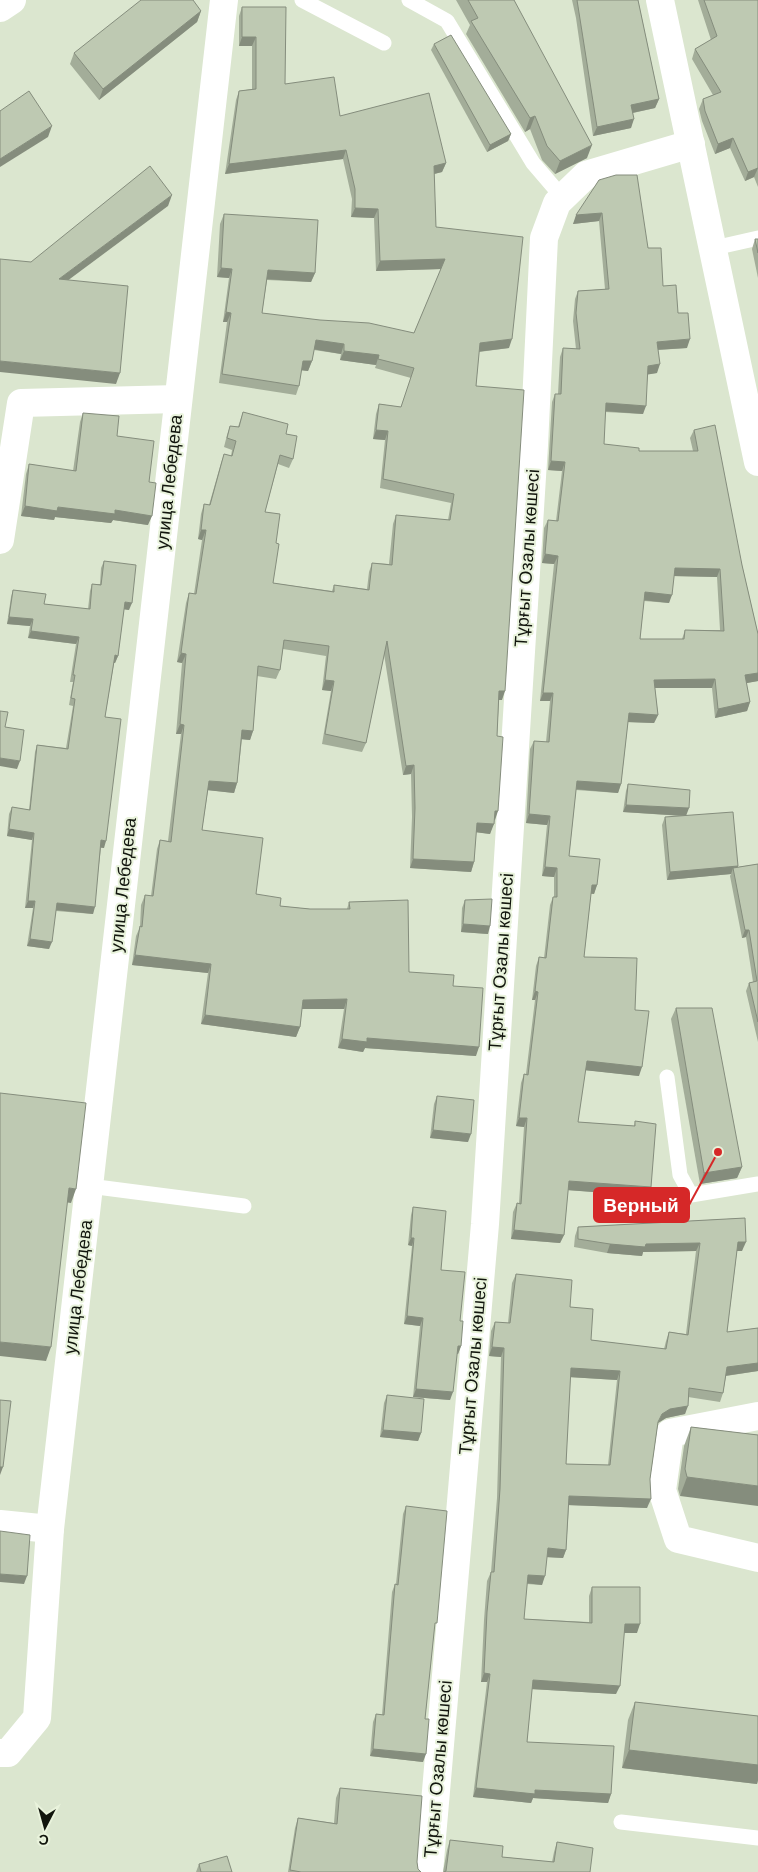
<svg xmlns="http://www.w3.org/2000/svg" width="758" height="1872" font-family="'DM Sans',sans-serif">
<rect width="100%" height="100%" fill="#dbe6cf"/>
<g fill="none" stroke-linecap="round" stroke-linejoin="round">
<!-- service -->
<g stroke="#fff" stroke-width="15">
<path d="M 302,0 L 384,43"/>
<path d="M 409,0 L 447,21 L 533,163 L 563,198"/>
<path d="M 714,248 L 758,238"/>
<path d="M 667,1077 L 680,1175 L 691,1195 L 758,1184"/>
<path d="M 89,1186 L 244,1206"/>
<path d="M 621,1822 L 758,1838"/>
</g>
<!-- minor -->
<g stroke="#fff" stroke-width="28">
<path d="M 0,540 L 21,403 L 178,399"/>
<path d="M 758,1416 L 670,1433 L 662,1490 L 678,1539 L 758,1558"/>
<path d="M 0,1524 L 50,1529"/>
<path d="M 0,1753 L 8,1753 L 37,1718 L 50,1529 L 224,0"/>
<path d="M 429,1872 L 485,1224 L 534,445 L 544,238 L 557,203 L 586,175 L 691,144"/>
</g>
<!-- tertiary -->
<path stroke="#fff" stroke-width="28" d="M 660,0 L 758,462"/>
<!-- secondary -->
<path stroke="#fff" stroke-width="28" d="M 0,8 L 12,0"/>
</g>
<!-- wall -->
<g fill="#a3ad99" fill-rule="evenodd">
<path d="M 456,0 L 514,0 L 587,158 L 555,174 L 542,160 L 530,129 L 525,132 L 466,34 L 470,25 Z"/>
<path d="M 572,0 L 638,0 L 659,99 L 655,108 L 633,113 L 631,128 L 593,136 L 576,18 Z"/>
<path d="M 698,0 L 758,0 L 758,187 L 754,177 L 745,181 L 730,148 L 715,154 L 702,121 L 699,109 L 703,99 L 713,95 L 692,59 L 695,49 L 711,40 Z"/>
<path d="M 242,7 L 285,84 L 340,116 L 446,163 L 442,172 L 434,174 L 436,227 L 509,348 L 479,352 L 476,386 L 502,700 L 499,700 L 497,736 L 495,820 L 494,820 L 490,834 L 476,832 L 474,862 L 471,872 L 410,868 L 412,817 L 411,774 L 403,775 L 384,654 L 366,743 L 362,752 L 322,744 L 331,691 L 322,690 L 326,656 L 283,649 L 280,670 L 276,679 L 257,676 L 253,731 L 250,740 L 242,739 L 237,783 L 234,793 L 208,790 L 202,830 L 256,894 L 280,906 L 310,909 L 347,909 L 349,902 L 409,972 L 453,986 L 476,1056 L 365,1048 L 363,1052 L 338,1048 L 344,1009 L 302,1009 L 300,1027 L 296,1037 L 201,1024 L 208,973 L 132,965 L 136,936 L 140,927 L 141,905 L 145,895 L 151,896 L 157,849 L 160,840 L 168,841 L 181,734 L 176,734 L 182,663 L 177,662 L 186,603 L 189,593 L 194,594 L 202,540 L 198,539 L 201,514 L 204,504 L 209,505 L 221,463 L 224,454 L 231,456 L 232,450 L 224,447 L 227,435 L 230,426 L 238,427 L 243,412 L 286,434 L 293,459 L 289,468 L 278,464 L 265,512 L 276,543 L 273,583 L 332,591 L 334,585 L 367,589 L 369,572 L 372,563 L 389,564 L 393,524 L 396,515 L 448,520 L 451,503 L 380,488 L 385,440 L 373,439 L 376,414 L 379,404 L 401,407 L 411,378 L 375,368 L 376,365 L 340,360 L 341,354 L 314,350 L 312,361 L 308,371 L 301,370 L 299,386 L 296,395 L 219,383 L 227,322 L 223,322 L 229,278 L 217,277 L 220,224 L 224,214 L 315,273 L 311,282 L 267,280 L 262,313 L 414,333 L 441,269 L 376,271 L 374,218 L 351,217 L 352,199 L 343,159 L 225,174 L 236,100 L 239,91 L 252,89 L 252,46 L 239,46 L 239,16 Z"/>
<path d="M 201,11 L 197,22 L 99,100 L 70,64 L 74,53 Z"/>
<path d="M 434,44 L 511,134 L 508,141 L 487,152 L 431,50 Z"/>
<path d="M 599,180 L 648,248 L 663,286 L 678,313 L 687,348 L 658,350 L 657,373 L 648,374 L 643,414 L 605,412 L 604,444 L 639,451 L 693,451 L 690,438 L 694,430 L 742,565 L 758,634 L 758,681 L 746,683 L 750,702 L 747,711 L 715,718 L 712,688 L 655,688 L 658,715 L 654,723 L 628,722 L 621,784 L 618,793 L 576,790 L 569,856 L 597,885 L 594,894 L 591,894 L 584,957 L 635,1010 L 639,1076 L 585,1070 L 578,1122 L 634,1126 L 635,1121 L 651,1187 L 647,1196 L 568,1190 L 564,1235 L 560,1243 L 511,1239 L 513,1212 L 517,1203 L 519,1203 L 524,1127 L 516,1126 L 521,1083 L 524,1074 L 526,1074 L 535,1000 L 532,1000 L 536,966 L 539,957 L 544,958 L 550,905 L 553,897 L 554,897 L 554,877 L 542,876 L 547,825 L 526,823 L 530,749 L 534,741 L 546,742 L 550,701 L 540,701 L 554,564 L 542,563 L 544,528 L 548,520 L 556,521 L 562,471 L 548,470 L 552,402 L 555,394 L 558,394 L 560,357 L 563,348 L 576,349 L 573,321 L 575,299 L 578,291 L 605,289 L 599,221 L 573,224 ZM 674,576 L 717,577 L 720,630 L 685,630 L 682,639 L 640,639 L 644,601 L 669,603 Z"/>
<path d="M 755,239 L 758,239 L 758,278 L 752,249 Z"/>
<path d="M 83,413 L 117,436 L 149,482 L 148,525 L 113,520 L 111,523 L 55,517 L 54,520 L 21,516 L 26,474 L 29,464 L 73,471 L 80,422 Z"/>
<path d="M 104,561 L 129,610 L 124,609 L 118,656 L 115,663 L 114,663 L 105,717 L 104,848 L 101,848 L 93,914 L 56,911 L 49,949 L 27,946 L 33,908 L 25,908 L 32,840 L 7,836 L 9,814 L 12,807 L 29,810 L 35,752 L 37,745 L 66,748 L 73,706 L 69,705 L 73,682 L 70,682 L 76,644 L 28,638 L 30,626 L 7,624 L 11,597 L 13,590 L 44,604 L 88,609 L 90,591 L 92,584 L 100,584 L 101,568 Z"/>
<path d="M 628,784 L 686,816 L 738,867 L 758,864 L 758,1042 L 746,991 L 749,983 L 753,982 L 746,937 L 742,938 L 730,876 L 731,874 L 667,880 L 662,825 L 665,817 L 682,816 L 623,812 L 626,791 Z"/>
<path d="M 465,900 L 488,934 L 461,932 L 462,908 Z"/>
<path d="M 676,1008 L 742,1167 L 737,1178 L 700,1184 L 671,1019 Z"/>
<path d="M 437,1096 L 468,1142 L 430,1138 L 434,1104 Z"/>
<path d="M 413,1207 L 441,1270 L 460,1321 L 461,1346 L 458,1354 L 457,1354 L 450,1400 L 413,1397 L 420,1326 L 404,1324 L 412,1246 L 408,1245 L 411,1215 Z"/>
<path d="M 745,1218 L 742,1251 L 737,1251 L 727,1332 L 758,1328 L 758,1371 L 726,1376 L 723,1393 L 720,1402 L 688,1397 L 685,1414 L 666,1418 L 658,1423 L 650,1479 L 647,1508 L 569,1505 L 566,1550 L 563,1558 L 547,1557 L 542,1585 L 527,1584 L 524,1619 L 589,1622 L 589,1596 L 592,1587 L 637,1633 L 624,1633 L 616,1694 L 532,1689 L 527,1742 L 611,1794 L 608,1803 L 533,1798 L 531,1803 L 473,1797 L 487,1682 L 481,1682 L 484,1620 L 487,1581 L 491,1572 L 497,1498 L 501,1357 L 489,1356 L 491,1331 L 495,1322 L 508,1323 L 512,1283 L 516,1274 L 570,1307 L 591,1340 L 664,1349 L 666,1341 L 669,1332 L 686,1334 L 696,1251 L 643,1252 L 642,1256 L 607,1253 L 574,1247 L 575,1236 L 578,1227 ZM 570,1377 L 617,1380 L 608,1465 L 566,1464 Z"/>
<path d="M 387,1395 L 421,1433 L 418,1441 L 380,1437 L 384,1403 Z"/>
<path d="M 691,1427 L 758,1435 L 680,1496 L 678,1489 L 684,1446 Z"/>
<path d="M 406,1506 L 434,1631 L 425,1719 L 423,1762 L 370,1756 L 373,1722 L 376,1714 L 382,1715 L 392,1592 L 395,1584 L 396,1584 L 403,1514 Z"/>
<path d="M 635,1702 L 758,1716 L 758,1780 L 757,1784 L 622,1768 L 628,1720 Z"/>
<path d="M 340,1788 L 417,1862 L 418,1869 L 421,1872 L 288,1872 L 295,1828 L 298,1818 L 334,1823 L 336,1798 Z"/>
<path d="M 450,1840 L 502,1857 L 552,1862 L 554,1852 L 557,1842 L 590,1872 L 443,1872 L 447,1850 Z"/>
<path d="M 199,1864 L 232,1872 L 196,1872 Z"/>
</g>
<!-- shaded-wall -->
<g fill="#858d7d">
<path d="M 201,11 L 197,22 L 99,100 L 103,89 Z"/>
<path d="M 242,37 L 256,37 L 252,46 L 239,46 Z"/>
<path d="M 659,99 L 655,108 L 627,114 L 631,105 Z"/>
<path d="M 535,116 L 530,129 L 525,132 L 530,118 Z"/>
<path d="M 634,119 L 631,128 L 593,136 L 597,127 Z"/>
<path d="M 52,126 L 48,137 L 0,167 L 0,159 Z"/>
<path d="M 511,134 L 508,141 L 487,152 L 490,145 Z"/>
<path d="M 733,138 L 730,148 L 715,154 L 718,144 Z"/>
<path d="M 592,145 L 587,158 L 555,174 L 560,161 Z"/>
<path d="M 346,150 L 343,159 L 225,174 L 229,164 Z"/>
<path d="M 446,163 L 442,172 L 430,175 L 434,166 Z"/>
<path d="M 758,168 L 754,177 L 745,181 L 748,172 Z"/>
<path d="M 172,195 L 168,206 L 55,290 L 59,279 Z"/>
<path d="M 355,208 L 378,209 L 374,218 L 351,217 Z"/>
<path d="M 602,213 L 599,221 L 573,224 L 576,215 Z"/>
<path d="M 445,259 L 442,269 L 376,271 L 380,261 Z"/>
<path d="M 221,268 L 232,269 L 229,278 L 217,277 Z"/>
<path d="M 268,270 L 315,273 L 311,282 L 264,279 Z"/>
<path d="M 226,312 L 231,313 L 227,322 L 223,322 Z"/>
<path d="M 512,339 L 509,348 L 476,352 L 480,343 Z"/>
<path d="M 690,339 L 687,348 L 654,350 L 657,342 Z"/>
<path d="M 316,340 L 344,344 L 341,354 L 312,349 Z"/>
<path d="M 344,351 L 379,355 L 376,365 L 340,360 Z"/>
<path d="M 0,361 L 120,373 L 116,384 L 0,372 Z"/>
<path d="M 303,361 L 312,361 L 308,371 L 299,370 Z"/>
<path d="M 660,364 L 657,373 L 645,375 L 648,366 Z"/>
<path d="M 606,403 L 646,406 L 643,414 L 603,411 Z"/>
<path d="M 376,430 L 388,431 L 385,440 L 373,439 Z"/>
<path d="M 551,461 L 565,462 L 562,471 L 548,470 Z"/>
<path d="M 25,506 L 115,510 L 152,516 L 148,525 L 113,520 L 111,523 L 55,517 L 54,520 L 21,516 Z"/>
<path d="M 201,530 L 206,530 L 202,540 L 198,539 Z"/>
<path d="M 545,554 L 558,556 L 554,564 L 542,563 Z"/>
<path d="M 675,568 L 720,569 L 717,577 L 672,576 Z"/>
<path d="M 645,592 L 672,595 L 669,603 L 642,600 Z"/>
<path d="M 125,602 L 132,603 L 129,610 L 122,609 Z"/>
<path d="M 9,617 L 33,619 L 30,626 L 7,624 Z"/>
<path d="M 31,631 L 79,637 L 76,644 L 28,638 Z"/>
<path d="M 181,653 L 186,654 L 182,663 L 177,662 Z"/>
<path d="M 115,655 L 118,656 L 115,663 L 112,662 Z"/>
<path d="M 758,673 L 758,681 L 742,684 L 745,675 Z"/>
<path d="M 715,679 L 712,688 L 651,688 L 654,680 Z"/>
<path d="M 325,680 L 334,681 L 331,691 L 322,690 Z"/>
<path d="M 499,691 L 505,691 L 502,700 L 496,700 Z"/>
<path d="M 543,693 L 553,693 L 550,701 L 540,701 Z"/>
<path d="M 750,702 L 747,711 L 715,718 L 718,709 Z"/>
<path d="M 629,713 L 658,715 L 654,723 L 626,722 Z"/>
<path d="M 180,724 L 184,725 L 181,734 L 176,734 Z"/>
<path d="M 242,730 L 253,731 L 250,740 L 239,739 Z"/>
<path d="M 0,758 L 20,761 L 17,769 L 0,766 Z"/>
<path d="M 414,765 L 411,774 L 403,775 L 406,766 Z"/>
<path d="M 209,781 L 237,783 L 234,793 L 206,790 Z"/>
<path d="M 577,781 L 621,784 L 618,793 L 574,789 Z"/>
<path d="M 626,805 L 689,808 L 686,816 L 623,812 Z"/>
<path d="M 495,811 L 498,811 L 495,820 L 492,820 Z"/>
<path d="M 529,814 L 550,816 L 547,825 L 526,823 Z"/>
<path d="M 477,823 L 494,824 L 490,834 L 474,832 Z"/>
<path d="M 9,829 L 34,833 L 32,840 L 7,836 Z"/>
<path d="M 101,840 L 106,841 L 104,848 L 99,847 Z"/>
<path d="M 413,859 L 474,862 L 471,872 L 410,868 Z"/>
<path d="M 738,866 L 736,874 L 733,868 L 731,874 L 667,880 L 670,872 Z"/>
<path d="M 545,867 L 557,868 L 554,877 L 542,876 Z"/>
<path d="M 592,885 L 597,885 L 594,894 L 589,893 Z"/>
<path d="M 28,901 L 35,901 L 33,908 L 25,908 Z"/>
<path d="M 57,903 L 95,907 L 93,914 L 55,910 Z"/>
<path d="M 463,924 L 490,926 L 488,934 L 461,932 Z"/>
<path d="M 745,930 L 749,930 L 746,937 L 742,938 Z"/>
<path d="M 30,939 L 52,942 L 49,949 L 27,946 Z"/>
<path d="M 135,955 L 211,964 L 208,973 L 132,965 Z"/>
<path d="M 535,991 L 538,992 L 535,1000 L 532,1000 Z"/>
<path d="M 347,999 L 344,1009 L 300,1009 L 303,1000 Z"/>
<path d="M 205,1015 L 300,1027 L 296,1037 L 201,1024 Z"/>
<path d="M 367,1038 L 479,1047 L 476,1056 L 365,1048 L 363,1052 L 338,1048 L 342,1039 Z"/>
<path d="M 587,1061 L 642,1067 L 639,1076 L 583,1070 Z"/>
<path d="M 519,1118 L 527,1118 L 524,1127 L 516,1126 Z"/>
<path d="M 433,1130 L 471,1134 L 468,1142 L 430,1138 Z"/>
<path d="M 742,1167 L 737,1178 L 700,1184 L 704,1173 Z"/>
<path d="M 569,1181 L 651,1187 L 647,1196 L 566,1190 Z"/>
<path d="M 69,1188 L 76,1189 L 71,1203 L 64,1202 Z"/>
<path d="M 514,1230 L 564,1235 L 560,1243 L 511,1239 Z"/>
<path d="M 411,1238 L 414,1238 L 412,1246 L 408,1245 Z"/>
<path d="M 738,1242 L 746,1242 L 742,1251 L 735,1251 Z"/>
<path d="M 700,1243 L 696,1251 L 643,1252 L 642,1256 L 607,1253 L 610,1244 Z"/>
<path d="M 407,1316 L 423,1318 L 420,1326 L 404,1324 Z"/>
<path d="M 0,1342 L 51,1347 L 46,1361 L 0,1356 Z"/>
<path d="M 458,1346 L 461,1346 L 458,1354 L 455,1354 Z"/>
<path d="M 492,1347 L 504,1348 L 501,1357 L 489,1356 Z"/>
<path d="M 758,1363 L 758,1371 L 724,1376 L 727,1367 Z"/>
<path d="M 571,1368 L 620,1371 L 617,1380 L 568,1377 Z"/>
<path d="M 416,1389 L 453,1392 L 450,1400 L 413,1397 Z"/>
<path d="M 688,1406 L 685,1414 L 666,1418 L 658,1423 L 655,1430 L 662,1414 L 670,1409 Z"/>
<path d="M 383,1430 L 421,1433 L 418,1441 L 380,1437 Z"/>
<path d="M 0,1467 L 3,1467 L 0,1475 Z"/>
<path d="M 687,1477 L 758,1486 L 758,1506 L 680,1496 Z"/>
<path d="M 569,1496 L 651,1499 L 647,1508 L 566,1505 Z"/>
<path d="M 548,1548 L 566,1550 L 563,1558 L 545,1557 Z"/>
<path d="M 0,1574 L 27,1576 L 24,1584 L 0,1582 Z"/>
<path d="M 528,1575 L 545,1576 L 542,1585 L 525,1583 Z"/>
<path d="M 625,1624 L 640,1624 L 637,1633 L 621,1633 Z"/>
<path d="M 484,1673 L 490,1674 L 487,1682 L 481,1682 Z"/>
<path d="M 533,1680 L 620,1686 L 616,1694 L 530,1689 Z"/>
<path d="M 373,1749 L 426,1754 L 423,1762 L 370,1756 Z"/>
<path d="M 629,1750 L 758,1765 L 758,1780 L 757,1784 L 622,1768 Z"/>
<path d="M 476,1788 L 535,1790 L 611,1794 L 608,1803 L 533,1798 L 531,1803 L 473,1797 Z"/>
</g>
<!-- building -->
<g fill="#bec9b2" stroke="#858d7d" fill-rule="evenodd">
<path d="M 141,0 L 193,0 L 201,11 L 103,89 L 74,53 Z"/>
<path d="M 468,0 L 514,0 L 592,145 L 560,161 L 547,146 L 535,116 L 530,118 L 471,21 L 478,18 Z"/>
<path d="M 577,0 L 638,0 L 659,99 L 631,105 L 634,119 L 597,127 Z"/>
<path d="M 704,0 L 758,0 L 758,168 L 748,172 L 733,138 L 718,144 L 705,111 L 703,99 L 721,92 L 695,49 L 717,36 Z"/>
<path d="M 242,7 L 286,7 L 285,84 L 334,77 L 340,116 L 429,93 L 446,163 L 434,166 L 436,227 L 523,237 L 512,339 L 480,343 L 476,386 L 524,390 L 505,691 L 499,691 L 497,736 L 503,737 L 498,811 L 495,811 L 494,824 L 477,823 L 474,862 L 413,859 L 415,808 L 414,765 L 406,766 L 387,641 L 366,743 L 325,734 L 334,681 L 325,680 L 329,646 L 284,640 L 280,670 L 258,666 L 253,731 L 242,730 L 237,783 L 209,781 L 202,830 L 263,838 L 256,894 L 281,898 L 280,906 L 310,909 L 350,909 L 349,902 L 408,900 L 409,972 L 454,975 L 453,986 L 483,988 L 479,1047 L 367,1038 L 367,1042 L 342,1039 L 347,999 L 303,1000 L 300,1027 L 205,1015 L 211,964 L 135,955 L 140,926 L 142,927 L 145,895 L 153,896 L 160,840 L 171,842 L 184,725 L 180,724 L 186,654 L 181,653 L 189,593 L 196,594 L 206,530 L 201,530 L 204,504 L 210,505 L 224,454 L 232,456 L 236,441 L 227,438 L 230,426 L 239,427 L 243,412 L 288,424 L 286,434 L 297,436 L 293,459 L 280,455 L 265,512 L 280,514 L 276,543 L 279,544 L 273,583 L 334,592 L 334,585 L 369,590 L 372,563 L 392,565 L 396,515 L 450,520 L 454,494 L 383,479 L 388,431 L 376,430 L 379,404 L 401,407 L 414,368 L 378,359 L 379,355 L 344,351 L 344,344 L 316,340 L 312,361 L 303,361 L 299,386 L 222,374 L 231,313 L 226,312 L 232,269 L 221,268 L 224,214 L 318,220 L 315,273 L 268,270 L 262,313 L 320,320 L 369,323 L 414,333 L 445,259 L 380,261 L 378,209 L 355,208 L 355,189 L 346,150 L 229,164 L 239,91 L 256,89 L 256,37 L 242,37 Z"/>
<path d="M 451,35 L 511,134 L 490,145 L 434,44 Z"/>
<path d="M 29,91 L 52,126 L 0,159 L 0,111 Z"/>
<path d="M 150,166 L 172,195 L 59,279 L 128,286 L 120,373 L 0,361 L 0,259 L 31,262 Z"/>
<path d="M 616,175 L 637,175 L 648,248 L 661,248 L 663,286 L 676,285 L 678,313 L 688,313 L 690,339 L 657,342 L 660,364 L 648,366 L 646,406 L 606,403 L 604,444 L 639,448 L 639,451 L 698,451 L 694,430 L 715,425 L 742,565 L 758,634 L 758,673 L 745,675 L 750,702 L 718,709 L 715,679 L 654,680 L 658,715 L 629,713 L 621,784 L 577,781 L 569,856 L 600,859 L 597,885 L 592,885 L 584,957 L 637,958 L 635,1010 L 649,1011 L 642,1067 L 587,1061 L 578,1122 L 635,1126 L 635,1121 L 656,1124 L 651,1187 L 569,1181 L 564,1235 L 514,1230 L 517,1203 L 521,1204 L 527,1118 L 519,1118 L 524,1074 L 528,1075 L 538,992 L 535,991 L 539,957 L 546,958 L 553,897 L 557,897 L 557,868 L 545,867 L 550,816 L 529,814 L 534,741 L 549,742 L 553,693 L 543,693 L 558,556 L 545,554 L 548,520 L 558,521 L 565,462 L 551,461 L 555,394 L 561,394 L 563,348 L 580,349 L 576,313 L 578,291 L 609,289 L 602,213 L 576,215 L 599,180 ZM 675,568 L 720,569 L 724,631 L 685,630 L 684,639 L 640,639 L 645,592 L 672,595 Z"/>
<path d="M 755,239 L 758,239 L 758,253 Z"/>
<path d="M 83,413 L 119,416 L 117,436 L 154,441 L 149,482 L 156,483 L 152,516 L 115,510 L 115,514 L 58,507 L 57,511 L 25,506 L 29,464 L 76,471 Z"/>
<path d="M 104,561 L 136,565 L 132,603 L 125,602 L 118,656 L 115,655 L 105,717 L 121,719 L 106,841 L 101,840 L 95,907 L 57,903 L 52,942 L 30,939 L 35,901 L 28,901 L 34,833 L 9,829 L 12,807 L 30,810 L 37,745 L 68,749 L 75,699 L 71,698 L 75,675 L 73,675 L 79,637 L 31,631 L 33,619 L 9,617 L 13,590 L 46,594 L 44,604 L 90,609 L 92,584 L 101,585 Z"/>
<path d="M 0,711 L 8,712 L 5,727 L 24,730 L 20,761 L 0,758 Z"/>
<path d="M 628,784 L 690,790 L 689,808 L 626,805 Z"/>
<path d="M 733,812 L 738,866 L 670,872 L 665,817 Z"/>
<path d="M 758,864 L 758,1022 L 749,983 L 757,981 L 749,930 L 745,930 L 733,868 Z"/>
<path d="M 492,899 L 490,926 L 463,924 L 465,900 Z"/>
<path d="M 676,1008 L 712,1008 L 742,1167 L 704,1173 Z"/>
<path d="M 0,1093 L 86,1103 L 76,1189 L 69,1188 L 51,1347 L 0,1342 Z"/>
<path d="M 437,1096 L 474,1100 L 471,1134 L 433,1130 Z"/>
<path d="M 413,1207 L 446,1211 L 441,1270 L 465,1272 L 460,1321 L 463,1321 L 461,1346 L 458,1346 L 453,1392 L 416,1389 L 423,1318 L 407,1316 L 414,1238 L 411,1238 Z"/>
<path d="M 745,1218 L 746,1242 L 738,1242 L 727,1332 L 758,1328 L 758,1363 L 727,1367 L 723,1393 L 689,1388 L 688,1406 L 670,1409 L 662,1414 L 658,1422 L 650,1479 L 651,1499 L 569,1496 L 566,1550 L 548,1548 L 545,1576 L 528,1575 L 524,1619 L 592,1623 L 592,1587 L 640,1587 L 640,1624 L 625,1624 L 620,1686 L 533,1680 L 527,1742 L 614,1746 L 611,1794 L 535,1790 L 535,1794 L 476,1788 L 490,1674 L 484,1673 L 487,1612 L 491,1572 L 494,1572 L 500,1489 L 504,1348 L 492,1347 L 495,1322 L 510,1323 L 516,1274 L 572,1280 L 570,1307 L 593,1309 L 591,1340 L 666,1349 L 669,1332 L 688,1335 L 700,1243 L 646,1244 L 645,1247 L 610,1244 L 578,1239 L 578,1227 ZM 571,1368 L 620,1371 L 610,1465 L 566,1464 Z"/>
<path d="M 387,1395 L 424,1399 L 421,1433 L 383,1430 Z"/>
<path d="M 0,1400 L 11,1401 L 3,1467 L 0,1467 Z"/>
<path d="M 691,1427 L 758,1435 L 758,1486 L 687,1477 L 685,1469 Z"/>
<path d="M 406,1506 L 447,1511 L 437,1623 L 435,1623 L 425,1719 L 429,1719 L 426,1754 L 373,1749 L 376,1714 L 384,1715 L 395,1584 L 398,1585 Z"/>
<path d="M 0,1531 L 30,1535 L 27,1576 L 0,1574 Z"/>
<path d="M 635,1702 L 758,1716 L 758,1765 L 629,1750 Z"/>
<path d="M 340,1788 L 422,1796 L 417,1862 L 418,1869 L 421,1872 L 301,1872 L 290,1870 L 298,1818 L 337,1824 Z"/>
<path d="M 450,1840 L 503,1846 L 502,1857 L 554,1862 L 557,1842 L 593,1848 L 590,1872 L 444,1872 L 446,1871 Z"/>
<path d="M 227,1856 L 232,1872 L 201,1872 L 199,1864 Z"/>
</g>
<g text-anchor="middle" stroke-width="4" stroke-linejoin="round" paint-order="stroke">
<!-- street labels -->
<g font-size="18" fill="#12160e" stroke="#e9f3dc">
<text transform="translate(169 482) rotate(-84)" y="6">улица Лебедева</text>
<text transform="translate(527 558) rotate(-86)" y="6">Тұрғыт Озалы көшесі</text>
<text transform="translate(123 885) rotate(-84)" y="6">улица Лебедева</text>
<text transform="translate(501 962) rotate(-86)" y="6">Тұрғыт Озалы көшесі</text>
<text transform="translate(78 1287) rotate(-83)" y="6">улица Лебедева</text>
<text transform="translate(473 1366) rotate(-85)" y="6">Тұрғыт Озалы көшесі</text>
<text transform="translate(438 1769) rotate(-85)" y="6">Тұрғыт Озалы көшесі</text>
</g>
</g>
<!-- callouts -->
<path fill="none" stroke="#d62828" stroke-width="2" d="M718 1152L689 1205"/>
<circle fill="#d62828" stroke="#e9f3dc" stroke-width="2" cx="718" cy="1152" r="5"/>
<rect fill="#d62828" stroke="#d62828" stroke-width="2" x="594" y="1188" width="95" height="34" rx="5"/>
<g font-size="19" text-anchor="middle" font-weight="bold" fill="#fff">
<text x="641" y="1212">Верный</text>
</g>
<!-- north arrow -->
<g transform="translate(45 1827) rotate(186)" stroke="#e9f3dc" stroke-width="4" paint-order="stroke">
<path d="M0-4L9 19L0 12L-9 19Z" fill="#12160e"/>
<text y="-8" font-size="14" font-weight="bold" text-anchor="middle" fill="#12160e">С</text>
</g>
</svg>
